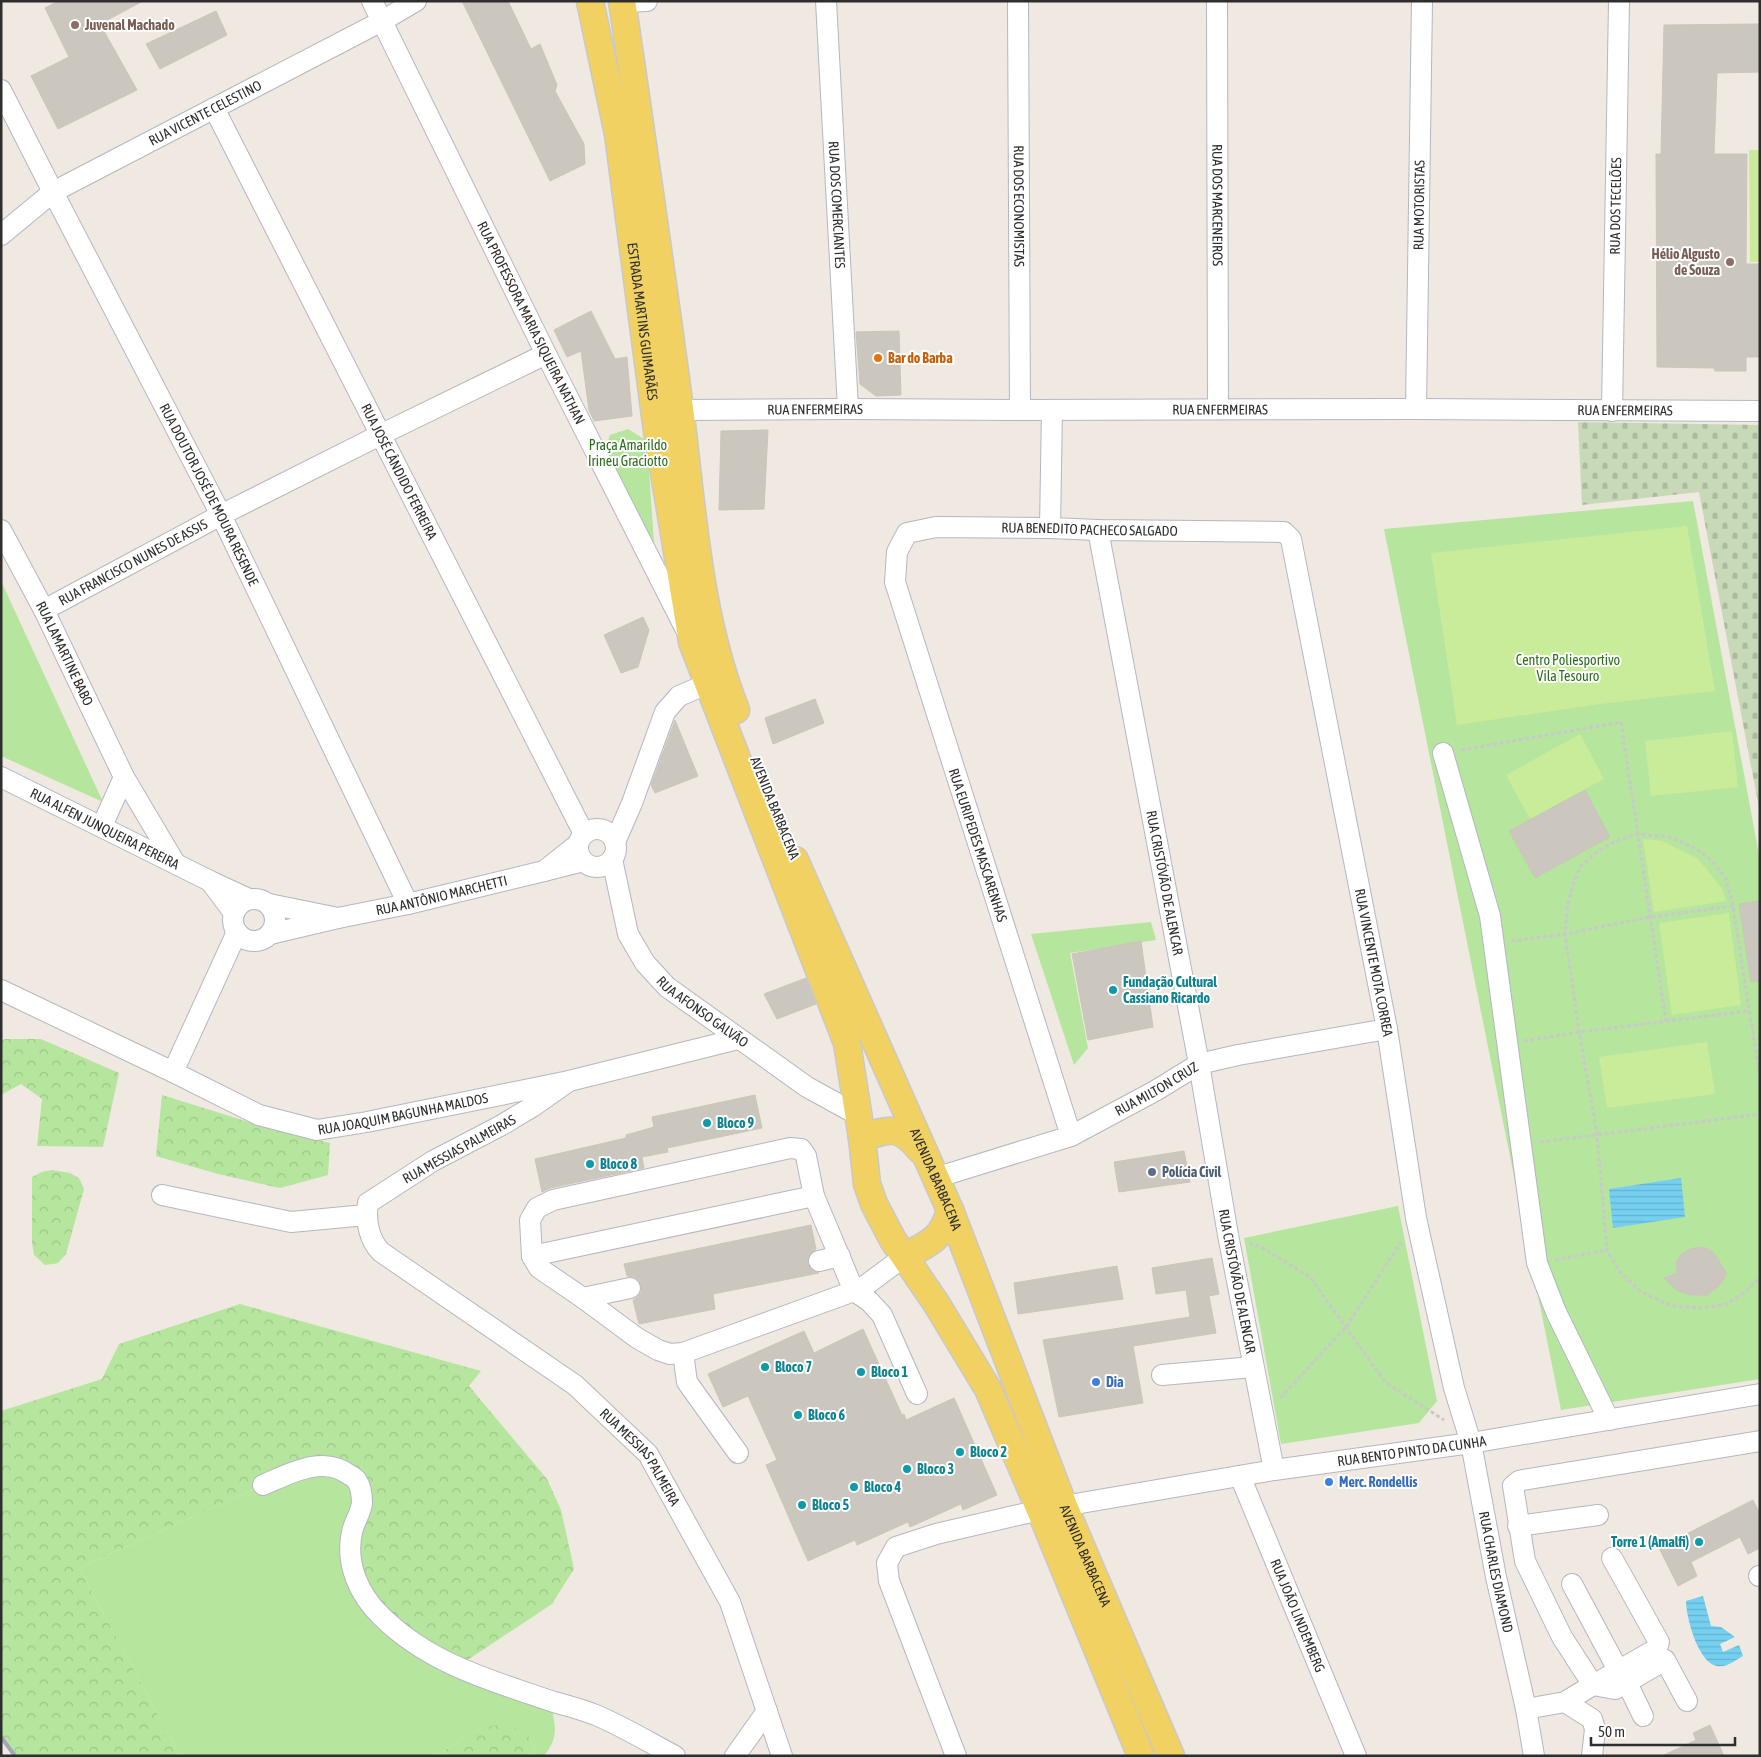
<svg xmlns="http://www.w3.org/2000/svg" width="1761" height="1757" font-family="'Asap Condensed',sans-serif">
<defs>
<pattern id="forest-crowns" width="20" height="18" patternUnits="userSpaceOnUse" patternTransform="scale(1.25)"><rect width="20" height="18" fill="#b6e59e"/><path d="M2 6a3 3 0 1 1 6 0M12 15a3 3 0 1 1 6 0" fill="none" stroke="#9dc588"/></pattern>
<pattern id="cemetery-stones" width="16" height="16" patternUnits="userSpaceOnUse" patternTransform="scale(1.25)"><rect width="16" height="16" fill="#c8d9b8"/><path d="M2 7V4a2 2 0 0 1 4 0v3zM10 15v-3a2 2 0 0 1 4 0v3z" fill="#acbb9e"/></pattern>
<pattern id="water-rules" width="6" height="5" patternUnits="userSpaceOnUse" patternTransform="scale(1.25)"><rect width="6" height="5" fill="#75cff0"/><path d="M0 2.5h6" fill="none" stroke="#66b2ce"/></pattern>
</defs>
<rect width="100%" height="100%" fill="#efe9e1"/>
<!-- grass -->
<g fill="#b6e59e">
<path d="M 628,429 L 647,441 L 655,558 L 605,451 L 610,435 Z"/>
<path d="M 1693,501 L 1760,860 L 1760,1379 L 1561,1410 L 1384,529 Z"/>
<path d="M 1,581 L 103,802 L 1,756 Z"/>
<path d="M 1151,922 L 1156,940 L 1070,953 L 1088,1048 L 1074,1065 L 1031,934 Z"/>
<path d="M 1398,1206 L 1437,1401 L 1419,1423 L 1281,1444 L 1244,1238 Z"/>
<path d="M 344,1471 L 403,1636 L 550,1700 C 554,1724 561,1735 544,1756 L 537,1756 L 528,1735 L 483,1727 L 435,1756 L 180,1756 L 79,1568 L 263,1485 Z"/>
</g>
<!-- forest -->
<g fill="url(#forest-crowns)">
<path d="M 5,1039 L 41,1039 L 119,1073 L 103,1147 L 37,1146 L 42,1099 L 21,1084 L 1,1095 L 1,1041 Z"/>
<path d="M 162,1095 L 255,1124 L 330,1143 L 328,1175 L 280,1188 L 218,1174 L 156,1156 Z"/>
<path d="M 52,1170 L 70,1173 L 79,1178 L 84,1189 L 66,1254 L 58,1263 L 45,1265 L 34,1255 L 32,1243 L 32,1177 L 42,1172 Z"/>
<path d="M 240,1304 L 481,1371 L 469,1386 L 547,1479 L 561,1510 L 574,1569 L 552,1604 L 457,1667 L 358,1585 L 359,1511 L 344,1471 L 263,1485 L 79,1568 L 180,1756 L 16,1756 L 1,1735 L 1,1411 L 102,1379 L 119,1344 Z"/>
<path d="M 508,1724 L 528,1735 L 537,1756 L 435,1756 L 483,1727 Z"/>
</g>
<!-- cemetery -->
<path fill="url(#cemetery-stones)" d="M 1578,422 L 1760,425 L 1760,813 L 1699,492 L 1582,505 Z"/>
<!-- pitch -->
<g fill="#c9ec9a">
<path d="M 1749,150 L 1760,150 L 1760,262 L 1750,262 Z"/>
<path d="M 1687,526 L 1715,691 L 1600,704 L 1457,725 L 1431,553 Z"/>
<path d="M 1732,731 L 1738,787 L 1651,796 L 1645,741 Z"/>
<path d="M 1580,734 L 1604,779 L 1530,819 L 1506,775 Z"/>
<path d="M 1643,839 L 1662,841 L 1697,858 L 1722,888 L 1726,901 L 1654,912 Z"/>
<path d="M 1729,913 L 1741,1005 L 1672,1015 L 1659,923 Z"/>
<path d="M 1707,1042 L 1715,1094 L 1607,1108 L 1599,1057 Z"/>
</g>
<!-- water -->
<g fill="url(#water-rules)">
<path d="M 1681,1178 L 1685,1217 L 1613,1228 L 1609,1189 Z"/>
<path d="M 1703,1596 L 1711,1626 L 1721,1627 L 1735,1637 L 1720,1644 L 1723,1652 L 1739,1645 L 1743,1656 C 1736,1660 1726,1668 1717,1666 C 1698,1663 1686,1617 1686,1601 Z"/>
</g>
<!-- building -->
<g fill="#cbc7bf" stroke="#cbc5ba">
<path d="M 58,1 L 143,1 L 100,24 L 137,90 L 58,129 L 31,76 L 69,57 L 45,8 Z"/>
<path d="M 462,1 L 508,1 L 531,49 L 540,44 L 557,85 L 555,91 L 584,144 L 585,164 L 550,181 Z"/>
<path d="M 216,11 L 227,35 L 160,69 L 146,44 Z"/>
<path d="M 1760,24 L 1760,72 L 1717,73 L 1714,154 L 1747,154 L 1746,264 L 1760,264 L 1760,357 L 1746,357 L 1746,371 L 1715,371 L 1714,368 L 1657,367 L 1656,154 L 1661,154 L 1664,25 Z"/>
<path d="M 591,311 L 615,359 L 627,357 L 632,416 L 594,421 L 589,410 L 581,351 L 567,357 L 554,330 Z"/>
<path d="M 899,331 L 901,395 L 876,396 L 860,384 L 856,332 Z"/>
<path d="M 768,430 L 764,509 L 719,510 L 721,431 Z"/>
<path d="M 643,617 L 649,630 L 638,667 L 621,673 L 604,635 Z"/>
<path d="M 815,699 L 824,723 L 773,744 L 765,718 Z"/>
<path d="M 675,720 L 698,776 L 655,793 L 651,785 Z"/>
<path d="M 1585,790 L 1610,837 L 1535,878 L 1509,831 Z"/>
<path d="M 1760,901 L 1760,981 L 1751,982 L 1739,904 Z"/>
<path d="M 1141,941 L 1153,1027 L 1088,1040 L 1072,954 Z"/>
<path d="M 806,978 L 816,1004 L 777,1019 L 764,994 Z"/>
<path d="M 755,1095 L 762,1128 L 667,1148 L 668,1152 L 642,1157 L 644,1168 L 550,1188 L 542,1192 L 535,1159 L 626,1138 L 626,1135 L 654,1127 L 652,1117 Z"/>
<path d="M 1184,1151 L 1190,1182 L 1119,1192 L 1114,1162 Z"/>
<path d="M 811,1225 L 816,1249 L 811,1253 L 808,1258 L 807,1263 L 811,1269 L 819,1273 L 713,1294 L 715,1309 L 639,1324 L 633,1300 L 638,1297 L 641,1292 L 641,1285 L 639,1280 L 634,1277 L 627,1276 L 624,1264 Z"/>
<path d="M 1698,1247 L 1706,1248 L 1714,1253 L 1727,1274 L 1718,1287 L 1707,1295 L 1691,1295 L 1678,1291 L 1664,1278 L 1677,1273 L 1676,1262 L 1681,1255 L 1688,1250 Z"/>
<path d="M 1212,1258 L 1219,1294 L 1209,1296 L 1216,1333 L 1133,1346 L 1143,1403 L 1059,1417 L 1043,1340 L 1190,1317 L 1186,1290 L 1156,1294 L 1152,1268 Z"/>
<path d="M 1117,1266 L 1123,1299 L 1018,1314 L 1014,1283 Z"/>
<path d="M 863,1329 L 902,1415 L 904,1414 L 906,1420 L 954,1398 L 997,1495 L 963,1510 L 961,1504 L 910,1527 L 908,1522 L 857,1545 L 855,1540 L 808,1561 L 766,1465 L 777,1460 L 748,1396 L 723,1407 L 708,1374 L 804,1331 L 814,1353 Z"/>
<path d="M 1753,1500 L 1760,1514 L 1760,1548 L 1748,1554 L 1740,1537 L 1691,1562 L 1697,1576 L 1678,1586 L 1659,1548 Z"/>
<path d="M 1710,1725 L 1724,1756 L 1662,1756 L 1696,1740 L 1693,1733 Z"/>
</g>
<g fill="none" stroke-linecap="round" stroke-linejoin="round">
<!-- minor casing -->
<g stroke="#b4b7c1" stroke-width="22">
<g id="minor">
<path id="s1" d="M 372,1 L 546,354 L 685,628"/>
<path id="s2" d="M 826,1 L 848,409"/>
<path id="s3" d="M 1018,1 L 1020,410"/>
<path id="s4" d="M 1217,1 L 1218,409"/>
<path d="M 623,2 L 647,1"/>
<path id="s5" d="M 1,90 L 53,192 L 221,515 L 408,904"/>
<path id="s6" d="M 214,108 L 584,834"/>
<path id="s7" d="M 1,235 L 53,192 L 382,21 L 416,1"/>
<path id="s8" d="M 1416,409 L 1422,1"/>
<path id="s9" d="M 680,410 L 848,409 L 1020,410 L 1416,409 L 1760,411"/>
<path id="s10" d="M 1612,411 L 1619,1"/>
<path d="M 1050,528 L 1052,410"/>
<path id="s11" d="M 1,530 L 44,610 L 124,777 L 175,863"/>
<path id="s12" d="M 1098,530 L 1199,1064 L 1228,1235 L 1274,1470"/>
<path id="s13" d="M 44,610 L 221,515 L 380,435 L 546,354"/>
<path d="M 1443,753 L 1490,916 L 1537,1263 L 1556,1312 L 1609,1420"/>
<path id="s14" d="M 1,777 L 210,881"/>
<path d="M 102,826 L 124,777"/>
<circle cx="597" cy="848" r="19"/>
<path d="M 615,842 L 632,803 L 665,712 L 679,696 L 707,684"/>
<path d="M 578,844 L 544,871 L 583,861"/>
<path id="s15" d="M 612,859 L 628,934 L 645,963 L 667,987 L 807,1087 L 858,1115"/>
<circle cx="254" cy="920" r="21"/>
<path d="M 269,904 L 338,918 L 270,934"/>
<path d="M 234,913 L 210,881 L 249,899"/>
<path id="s16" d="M 338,918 L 408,904 L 544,871"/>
<path id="s17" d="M 1,990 L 173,1072 L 259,1115 L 317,1130 L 367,1122 L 569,1081 L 738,1039"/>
<path d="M 173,1072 L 237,932"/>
<path id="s18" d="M 569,1081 L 532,1107 L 500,1126 L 433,1161 L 368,1203 C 365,1220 369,1240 381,1252 L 575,1385 L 648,1454 L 730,1602 L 782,1756"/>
<path id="s19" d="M 1071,1136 L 895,582 L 897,552 L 907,533 L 936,527 L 1050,528 L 1098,530 L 1284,532 L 1291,539 L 1387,1029 L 1416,1218 L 1454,1388 L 1471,1443 L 1496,1577 L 1526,1709 L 1534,1756"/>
<path id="s20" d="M 935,1178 L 1071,1136 L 1155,1091 L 1199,1064 L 1238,1055 L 1387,1029"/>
<path d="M 162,1195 L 291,1222 L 366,1215"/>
<path d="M 532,1256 L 814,1196"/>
<path d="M 905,1256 L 866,1285 L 854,1291 L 683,1353 L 670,1354 L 658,1350 L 637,1338 L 583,1298 L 539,1268 L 532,1256 L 530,1220 L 537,1208 L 553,1200 L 790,1148 L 801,1149 L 806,1156 L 814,1196 L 854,1291 L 869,1301 L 882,1315 L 917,1394"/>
<path d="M 819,1261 L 840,1256"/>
<path d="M 583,1298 L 630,1288"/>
<path d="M 683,1353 L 687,1382 L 738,1453"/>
<path d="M 1162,1375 L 1253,1367"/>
<path id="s21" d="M 1240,1476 L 1356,1756"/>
<path d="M 263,1485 C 289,1474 322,1455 348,1474 C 351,1476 356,1478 357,1481 C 361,1486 362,1498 362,1503 C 361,1513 354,1522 352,1532 C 345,1564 359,1595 382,1617 C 430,1664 492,1681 554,1702 C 569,1706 584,1710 598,1716 C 624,1727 650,1743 675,1756"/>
<path d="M 1518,1526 L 1598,1515"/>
<path d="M 1759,1576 L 1760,1576"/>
<path d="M 1572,1584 L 1618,1670"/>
<path d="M 1627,1683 L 1643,1716"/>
<path d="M 1593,1685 L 1651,1652 L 1657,1648 L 1659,1642 L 1612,1558"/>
<path d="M 1593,1685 L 1615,1689 L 1665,1660 L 1687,1701"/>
<path d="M 1565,1702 L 1592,1719 L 1595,1729 L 1592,1756"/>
<path d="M 1526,1709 L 1565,1702 L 1593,1685 L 1562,1637 L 1525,1561 L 1513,1486 L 1519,1481 L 1523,1480 L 1760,1441"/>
<path d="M 735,1756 L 767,1711"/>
<path id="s22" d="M 956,1756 L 889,1581 L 887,1563 L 896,1547 L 936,1534 L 1040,1510 L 1274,1470 L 1471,1443 L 1760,1394"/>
</g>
</g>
<!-- major casing -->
<g stroke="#c9c9c9" stroke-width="29">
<g id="major">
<path id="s23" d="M 590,1 L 618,134 L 657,431 L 692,642 L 847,1043 L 862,1138 L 867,1184 L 874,1204 L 893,1240 L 936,1303 L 988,1389 L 1040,1510 L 1141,1756"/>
<path d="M 622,1 C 642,137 662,273 680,409 C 693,510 698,614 736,710"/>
<path id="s24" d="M 795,860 L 950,1210 L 1064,1506 L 1171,1756"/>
<path d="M 862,1138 C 892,1128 899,1125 921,1151"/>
<path d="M 905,1256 C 929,1244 943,1238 950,1210"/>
</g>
</g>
<!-- path -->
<g stroke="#c9c9c9" stroke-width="3" stroke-dasharray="4 2.5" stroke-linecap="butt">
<path d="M 1461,750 L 1621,722 L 1666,1021"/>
<path d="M 1511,941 L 1565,934 L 1650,917 L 1733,906"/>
<path d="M 1524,1041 L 1579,1032 L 1749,1011"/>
<path d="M 1760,1079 L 1733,906 L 1726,879 L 1712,861 L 1697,849 L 1669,837 L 1637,834 L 1614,842 L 1598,851 L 1581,866 L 1574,881 L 1568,903 L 1565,934 L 1579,1032 L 1597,1134 L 1607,1250 L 1619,1271 L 1641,1292 L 1672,1306 L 1703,1308 L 1727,1304 L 1742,1294 L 1760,1278"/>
<path d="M 1540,1142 L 1760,1114"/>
<path d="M 1249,1243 L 1261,1247 L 1310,1277 L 1385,1382 L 1444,1420"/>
<path d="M 1555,1260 L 1607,1250"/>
<path d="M 1280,1398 L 1346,1327 L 1401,1242"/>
</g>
<!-- minor -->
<use href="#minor" stroke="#fff" stroke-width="20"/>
<!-- major -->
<use href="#major" stroke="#f2d163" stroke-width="26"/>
<!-- rail -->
<path stroke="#a3a6b8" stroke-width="4" d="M 1,1737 L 15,1756"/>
</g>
<!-- markers -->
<g fill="#8d6e63" stroke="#fff" stroke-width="2">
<circle cx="75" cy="25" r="5"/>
<circle cx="1730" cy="262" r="5"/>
</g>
<circle fill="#e8710a" stroke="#fff" stroke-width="2" cx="878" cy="358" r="5"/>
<g fill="#0f9aa8" stroke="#fff" stroke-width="2">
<circle cx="1113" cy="990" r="5"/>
<circle cx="707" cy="1123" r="5"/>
<circle cx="590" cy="1164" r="5"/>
<circle cx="765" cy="1367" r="5"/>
<circle cx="861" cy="1372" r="5"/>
<circle cx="798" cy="1415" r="5"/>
<circle cx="960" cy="1452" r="5"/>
<circle cx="907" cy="1469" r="5"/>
<circle cx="854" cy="1487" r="5"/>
<circle cx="802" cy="1505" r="5"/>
<circle cx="1699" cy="1542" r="5"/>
</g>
<circle fill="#5c6f8a" stroke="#fff" stroke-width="2" cx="1152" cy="1172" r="5"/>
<g fill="#3f7fe0" stroke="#fff" stroke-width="2">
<circle cx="1096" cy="1382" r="5"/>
<circle cx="1329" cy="1482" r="5"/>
</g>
<g text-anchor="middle" stroke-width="4" stroke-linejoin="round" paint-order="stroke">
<!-- education labels -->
<g font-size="14" font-weight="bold" fill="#785e54" stroke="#fff" text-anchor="start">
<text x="85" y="30">Juvenal Machado</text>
<text x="1720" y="259" text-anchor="end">Hélio Algusto<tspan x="1720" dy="16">de Souza</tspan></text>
</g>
<!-- street labels -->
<g font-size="14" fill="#2e2e2e" stroke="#fff">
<text dy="5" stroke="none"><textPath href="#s7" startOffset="239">RUA VICENTE CELESTINO</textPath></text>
<text dy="5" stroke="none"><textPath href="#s2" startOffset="204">RUA DOS COMERCIANTES</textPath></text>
<text dy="5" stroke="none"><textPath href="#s4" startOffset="204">RUA DOS MARCENEIROS</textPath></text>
<text dy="5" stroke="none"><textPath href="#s8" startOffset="204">RUA MOTORISTAS</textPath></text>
<text dy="5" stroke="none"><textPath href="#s3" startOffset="205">RUA DOS ECONOMISTAS</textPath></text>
<text dy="5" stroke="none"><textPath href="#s10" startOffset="205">RUA DOS TECELÕES</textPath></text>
<text dy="5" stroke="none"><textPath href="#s23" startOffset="325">ESTRADA MARTINS GUIMARÃES</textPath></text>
<text dy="5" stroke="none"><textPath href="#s1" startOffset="359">RUA PROFESSORA MARIA SIQUEIRA NATHAN</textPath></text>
<text dy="5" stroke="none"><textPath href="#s9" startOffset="135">RUA ENFERMEIRAS</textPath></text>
<text dy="5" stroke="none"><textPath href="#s9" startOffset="540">RUA ENFERMEIRAS</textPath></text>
<text dy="5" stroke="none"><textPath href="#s9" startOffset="945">RUA ENFERMEIRAS</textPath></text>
<text dy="5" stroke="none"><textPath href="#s6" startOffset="408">RUA JOSÉ CÂNDIDO FERREIRA</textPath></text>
<text dy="5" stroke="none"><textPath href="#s5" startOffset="455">RUA DOUTOR JOSÉ DE MOURA RESENDE</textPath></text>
<text dy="5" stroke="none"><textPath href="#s19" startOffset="816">RUA BENEDITO PACHECO SALGADO</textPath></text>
<text dy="5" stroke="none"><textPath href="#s13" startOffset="101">RUA FRANCISCO NUNES DE ASSIS</textPath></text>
<text dy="5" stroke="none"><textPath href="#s11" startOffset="139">RUA LAMARTINE BABO</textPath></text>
<text transform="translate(775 808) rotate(68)" y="5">AVENIDA BARBACENA</text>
<text dy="5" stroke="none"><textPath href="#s14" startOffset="116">RUA ALFEN JUNQUEIRA PEREIRA</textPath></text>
<text transform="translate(978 845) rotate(72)" y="5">RUA EURIPEDES MASCARENHAS</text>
<text dy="5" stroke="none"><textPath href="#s12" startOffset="359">RUA CRISTÓVÃO DE ALENCAR</textPath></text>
<text dy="5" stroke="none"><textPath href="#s16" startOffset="106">RUA ANTÔNIO MARCHETTI</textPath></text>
<text dy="5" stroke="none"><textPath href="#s19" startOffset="1452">RUA VINCENTE MOTA CORREA</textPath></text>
<text dy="5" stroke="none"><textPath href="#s15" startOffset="186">RUA AFONSO GALVÃO</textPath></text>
<text dy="5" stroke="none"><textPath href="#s20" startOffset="240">RUA MILTON CRUZ</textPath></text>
<text dy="5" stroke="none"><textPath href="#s17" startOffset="434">RUA JOAQUIM BAGUNHA MALDOS</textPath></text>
<text transform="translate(459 1149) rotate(-29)" y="5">RUA MESSIAS PALMEIRAS</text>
<text dy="5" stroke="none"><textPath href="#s24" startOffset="349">AVENIDA BARBACENA</textPath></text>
<text dy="5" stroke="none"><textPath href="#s12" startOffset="764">RUA CRISTÓVÃO DE ALENCAR</textPath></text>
<text dy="5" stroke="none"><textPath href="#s22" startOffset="749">RUA BENTO PINTO DA CUNHA</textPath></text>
<text dy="5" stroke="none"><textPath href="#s18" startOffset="621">RUA MESSIAS PALMEIRA</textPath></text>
<text dy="5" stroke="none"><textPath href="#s24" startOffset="754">AVENIDA BARBACENA</textPath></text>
<text dy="5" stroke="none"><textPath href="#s19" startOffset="2074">RUA CHARLES DIAMOND</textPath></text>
<text dy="5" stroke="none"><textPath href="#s21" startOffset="151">RUA JOÃO LINDEMBERG</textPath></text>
</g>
<!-- food labels -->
<g font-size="14" font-weight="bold" fill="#c56008" stroke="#fff" text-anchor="start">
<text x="888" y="363">Bar do Barba</text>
</g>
<!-- park labels -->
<g font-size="14" fill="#2c6e1b" stroke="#fff">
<text x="628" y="450">Praça Amarildo<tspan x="628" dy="16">Irineu Graciotto</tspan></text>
<text x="1568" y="665">Centro Poliesportivo<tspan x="1568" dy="16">Vila Tesouro</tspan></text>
</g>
<!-- culture labels -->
<g font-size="14" font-weight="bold" fill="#0d838f" stroke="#fff" text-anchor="start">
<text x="1123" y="987">Fundação Cultural<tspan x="1123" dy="16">Cassiano Ricardo</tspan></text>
<text x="717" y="1128">Bloco 9</text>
<text x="600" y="1169">Bloco 8</text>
<text x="775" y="1372">Bloco 7</text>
<text x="871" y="1377">Bloco 1</text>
<text x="808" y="1420">Bloco 6</text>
<text x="970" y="1457">Bloco 2</text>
<text x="917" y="1474">Bloco 3</text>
<text x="864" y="1492">Bloco 4</text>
<text x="812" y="1510">Bloco 5</text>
<text x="1689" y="1547" text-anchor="end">Torre 1 (Amalfi)</text>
</g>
<!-- service labels -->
<g font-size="14" font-weight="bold" fill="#4e5e75" stroke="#fff" text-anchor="start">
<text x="1162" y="1177">Polícia Civil</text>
</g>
<!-- shop labels -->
<g font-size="14" font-weight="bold" fill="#366cbe" stroke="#fff" text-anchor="start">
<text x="1106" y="1387">Dia</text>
<text x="1339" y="1487">Merc. Rondellis</text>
</g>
</g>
<!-- border -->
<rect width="1761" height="1757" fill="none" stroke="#2e2e2e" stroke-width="5"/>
<!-- scale -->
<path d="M1591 1737v8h144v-8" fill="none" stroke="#2e2e2e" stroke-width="2.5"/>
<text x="1598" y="1737" font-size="15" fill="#2e2e2e" stroke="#ffffff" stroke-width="4" paint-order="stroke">50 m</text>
</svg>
